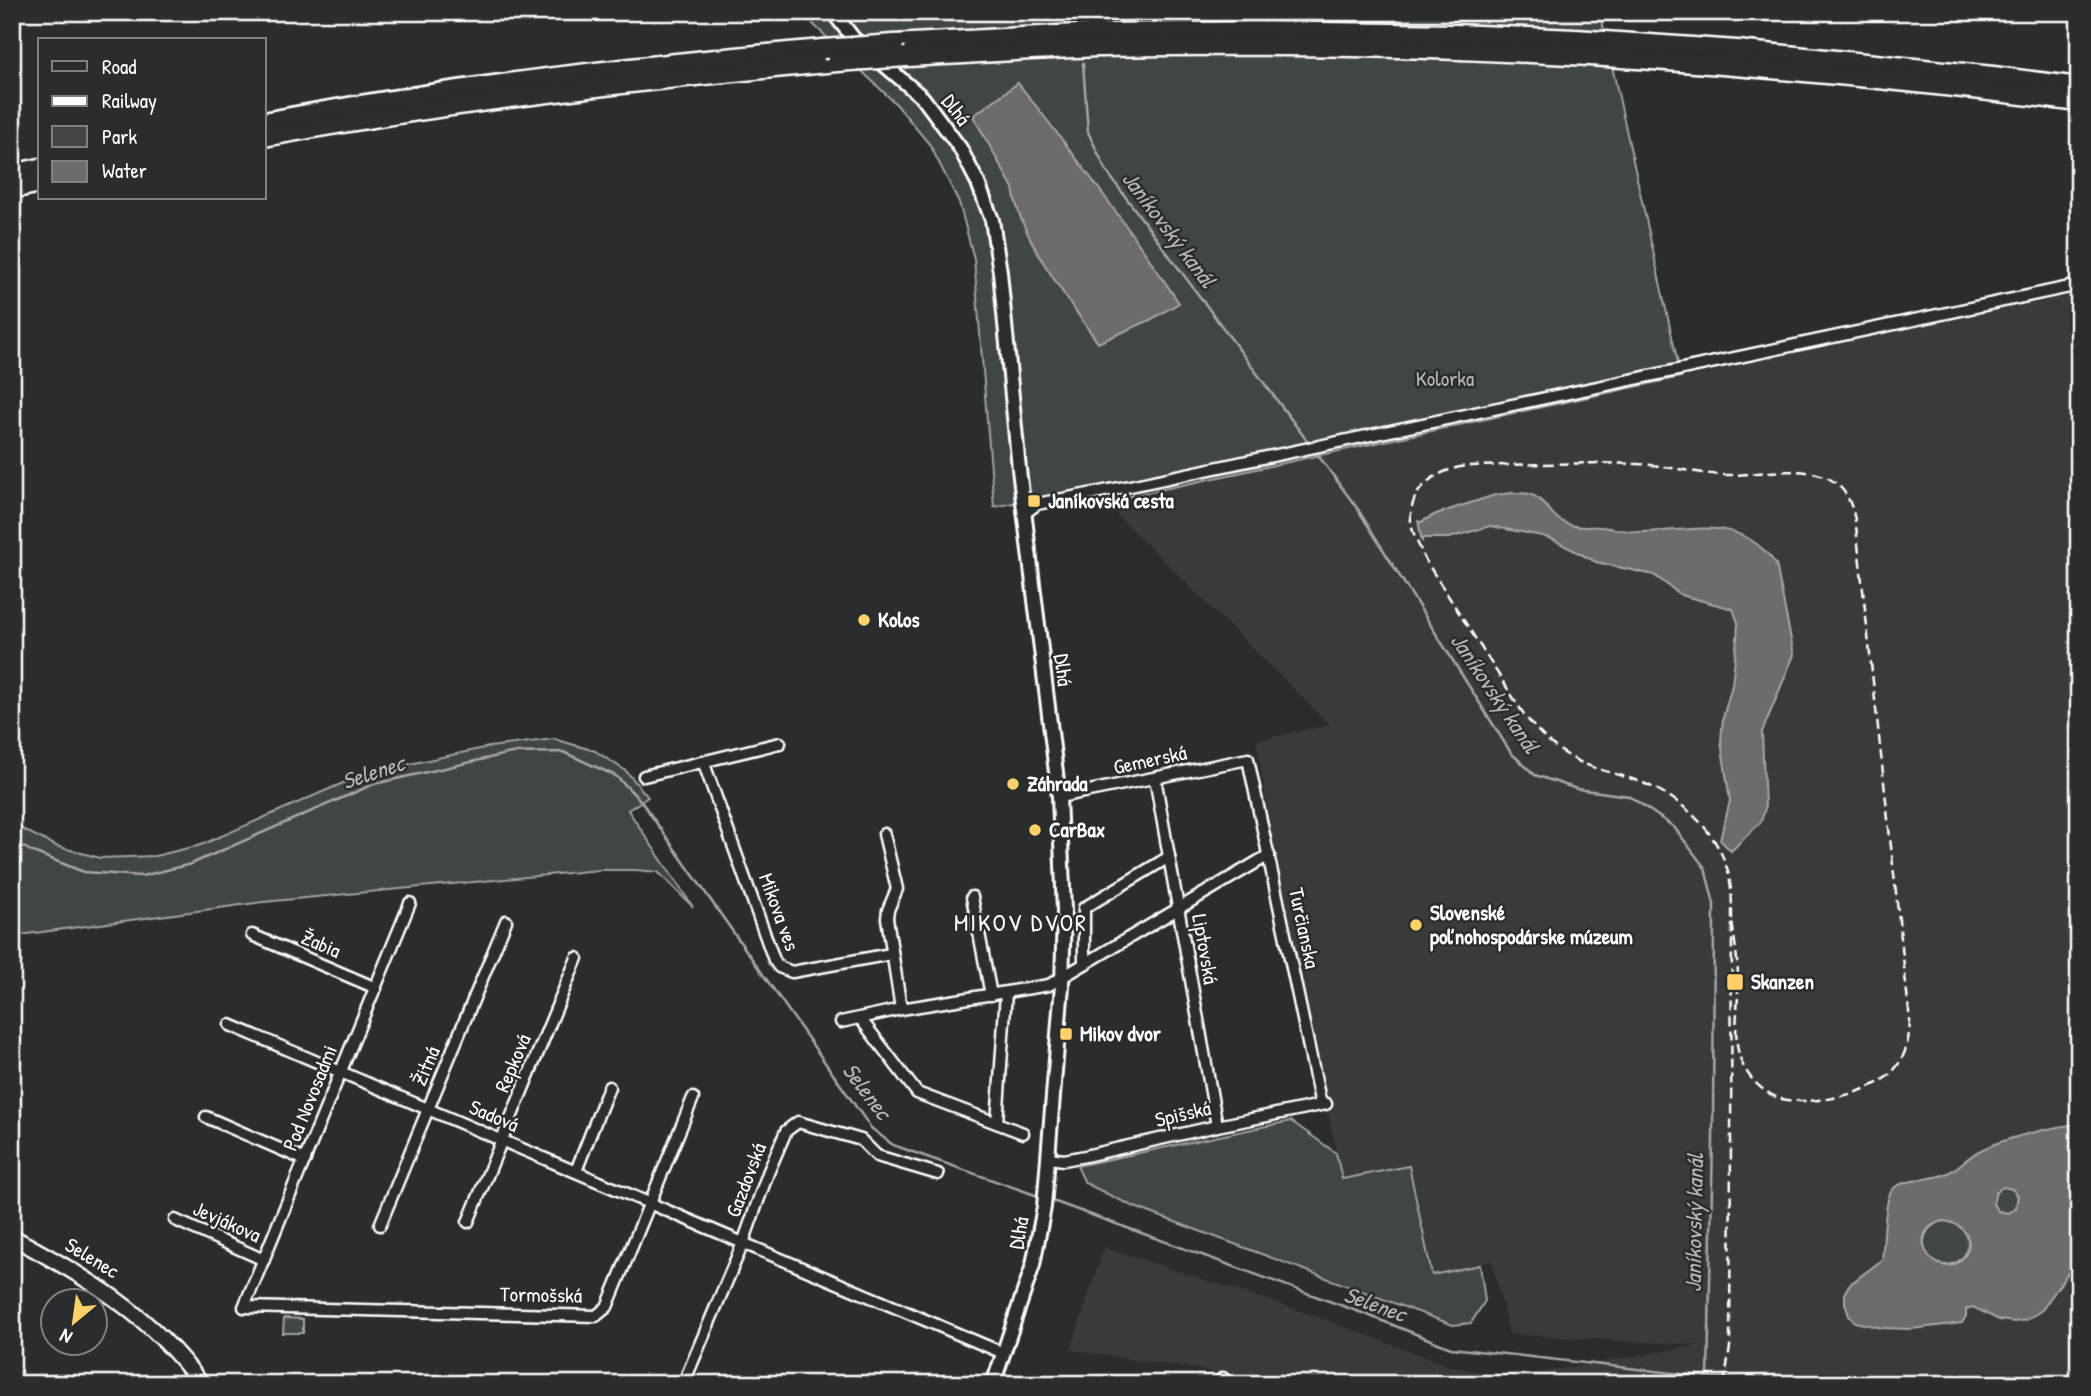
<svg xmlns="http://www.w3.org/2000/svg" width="2091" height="1396" font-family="'Patrick Hand',sans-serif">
<rect width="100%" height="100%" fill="#2a2d2e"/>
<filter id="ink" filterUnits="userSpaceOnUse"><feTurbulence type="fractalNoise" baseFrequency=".0143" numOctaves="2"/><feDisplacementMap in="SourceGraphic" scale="14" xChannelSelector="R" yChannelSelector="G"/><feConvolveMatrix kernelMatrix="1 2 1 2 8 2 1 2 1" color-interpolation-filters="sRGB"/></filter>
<g filter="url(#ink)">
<!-- built -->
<path fill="#373a3b" d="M 2079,292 L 2079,1384 L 1267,1384 L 1233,1375 L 1071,1350 L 1104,1247 L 1307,1313 L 1453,1367 L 1515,1377 L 1699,1345 L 1509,1334 L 1492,1261 L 1432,1275 L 1409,1166 L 1342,1179 L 1278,870 L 1256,740 L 1330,725 L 1104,502 Z"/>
<!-- green -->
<g fill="#414445" stroke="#a0a2a2" stroke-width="2">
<path d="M 809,12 L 1600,12 L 1681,377 L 1104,502 L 1087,488 L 994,507 L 974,259 L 959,202 L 930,145 L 897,105 L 813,24 Z"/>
<path d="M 554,739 L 595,751 L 626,771 L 648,797 L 628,810 L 693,907 L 658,872 L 635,870 L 599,870 L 263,902 L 12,936 L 12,824 L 56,846 L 100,858 L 155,856 L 201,845 L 343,783 L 405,765 L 489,747 Z"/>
<path d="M 1291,1121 L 1336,1153 L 1342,1179 L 1409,1166 L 1432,1275 L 1480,1265 L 1485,1301 L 1471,1323 L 1453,1325 L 1132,1206 L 1085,1183 L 1077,1166 Z"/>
<circle cx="2005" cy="1200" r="13"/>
<circle cx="1946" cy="1243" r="22"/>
<path d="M 284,1318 L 303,1319 L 303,1333 L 283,1333 Z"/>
</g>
<!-- water -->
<g fill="#6a6c6d" stroke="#a6a7a7" stroke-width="2" fill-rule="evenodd">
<path d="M 1018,83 C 1075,155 1129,227 1179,303 L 1150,320 L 1098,343 C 1070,302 1018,236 1013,188 L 973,116 Z"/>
<path d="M 1512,493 C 1518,493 1524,493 1529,494 C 1549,499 1548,521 1575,526 C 1584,528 1593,526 1602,527 C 1616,529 1630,532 1644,532 C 1697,531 1739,514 1776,564 L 1794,655 L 1762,732 L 1765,808 L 1761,822 L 1731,851 L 1720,840 L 1730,801 L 1721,741 L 1723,718 L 1732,685 L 1737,638 L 1738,623 L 1733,609 L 1681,595 L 1654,575 L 1596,562 L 1552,539 L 1542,536 L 1490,526 L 1449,538 L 1423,538 L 1422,542 L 1418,520 L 1419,523 L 1436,514 L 1495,495 Z"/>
<path d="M 2079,1124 L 2079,1257 L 2042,1310 L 2026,1320 L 2014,1322 L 1999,1320 L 1973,1307 L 1966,1309 L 1966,1316 L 1962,1323 L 1911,1329 L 1882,1328 L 1855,1322 L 1849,1316 L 1845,1303 L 1845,1292 L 1849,1285 L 1882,1260 C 1884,1245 1884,1200 1892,1190 C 1902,1178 1933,1181 1948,1173 C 1959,1167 1968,1157 1979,1151 C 2001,1139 2054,1126 2079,1124 ZM 2003,1187 L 2012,1189 L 2018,1195 L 2016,1208 L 2009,1213 L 1998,1211 L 1993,1204 L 1996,1192 ZM 1943,1221 C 1960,1222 1976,1238 1965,1255 C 1942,1289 1898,1233 1943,1221 Z"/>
</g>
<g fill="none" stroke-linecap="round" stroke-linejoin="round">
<!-- stream -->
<g stroke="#a6a7a7" stroke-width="2.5">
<path d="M 1083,63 L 1088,132 L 1107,172 L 1311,446"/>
<path d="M 1315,451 L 1357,508 L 1511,753 L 1535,775 L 1577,789 L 1629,796 L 1674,827 L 1705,868 L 1714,904 L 1713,1139 L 1708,1377"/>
<path d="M 12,841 L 33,852 L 84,872 L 142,876 L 191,864 L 374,784 L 511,753 L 563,752 L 616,776 L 641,801 L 871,1128 L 893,1145 L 1041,1197"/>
<path d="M 1050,1200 L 1365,1314 L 1451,1348 L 1708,1377 L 1836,1384"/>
</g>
<!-- street casing -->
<g stroke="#fff" stroke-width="15">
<g id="street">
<path d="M 1025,513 L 1037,504 L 1130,486 L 2079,285"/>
<path d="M 703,761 L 774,960 L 779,967 L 792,972 L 891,954"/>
<path d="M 644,776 L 780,743"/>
<path d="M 1155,778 L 1217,1126"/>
<path d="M 1059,797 L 1248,759 L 1321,1105"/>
<path d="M 884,834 L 897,889 L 888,910 L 887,918 L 901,1009"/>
<path d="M 972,897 L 991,995"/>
<path d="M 410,903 L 244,1307 L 596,1316 L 607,1307 L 693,1098"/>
<path d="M 252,935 L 376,988"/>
<path d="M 1084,964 L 1084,908 L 1169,857"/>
<path d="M 860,1018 L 917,1093 L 1023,1133"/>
<path d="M 841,1022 L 901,1009 L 1049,985 L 1269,855"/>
<path d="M 230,1025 L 743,1243 L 768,1173 L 786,1131 L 798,1122 L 861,1140 L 877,1156 L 938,1174"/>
<path d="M 206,1117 L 305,1160"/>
<path d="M 997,1123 L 1006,993"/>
<path d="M 1049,1158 L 1064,1160 L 1085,1156 L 1217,1126 L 1326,1104"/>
<path d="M 576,1171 L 609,1087"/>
<path d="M 175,1220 L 264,1260"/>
<path d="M 468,1222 L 577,958"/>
<path d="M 380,1225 L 506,921"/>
<path d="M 687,1375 L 743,1243 L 1003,1353"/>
<path d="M 1223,1378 L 1223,1384"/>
</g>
</g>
<!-- secondary casing -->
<g stroke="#fff" stroke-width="18">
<path id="secondary" d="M 833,12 L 853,38 L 923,98 L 960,148 L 978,183 L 992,220 L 1000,272 L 1019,469 L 1059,797 L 1064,910 L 1062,985 L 1044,1207 L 1033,1265 L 993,1384"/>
</g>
<!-- primary casing -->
<g stroke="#fff" stroke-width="19">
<path id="primary" d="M 12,1237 C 85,1276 152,1315 201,1384"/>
</g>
<!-- highway casing -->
<g stroke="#fff" stroke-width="23">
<g id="highway">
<path d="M 894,44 L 1096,33 L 1255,31 L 1454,34 L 1575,39 L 1737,50 L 1993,76 L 2079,87"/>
<path d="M 906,57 C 971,54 1036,49 1101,47 C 1429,40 1753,60 2079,102"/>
<path d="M 264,122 C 449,87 636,65 823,49"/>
<path d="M 264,137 C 454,101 645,80 837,62"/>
<path d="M 12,174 L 40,168"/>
<path d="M 12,189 L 40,183"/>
</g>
</g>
<!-- street -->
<use href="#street" stroke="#2a2d2e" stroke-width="10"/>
<!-- secondary -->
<use href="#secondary" stroke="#2a2d2e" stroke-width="12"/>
<!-- primary -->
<use href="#primary" stroke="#2a2d2e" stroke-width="14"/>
<!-- highway -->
<use href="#highway" stroke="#2a2d2e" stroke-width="18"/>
<!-- rail -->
<path stroke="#fff" stroke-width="2.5" stroke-dasharray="10 5" stroke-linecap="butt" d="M 1724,1384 L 1730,1347 L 1732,921 C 1732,904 1732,888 1728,872 C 1717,829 1677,794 1635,780 C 1613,772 1589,769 1569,756 C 1551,746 1538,732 1525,716 L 1424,558 C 1420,546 1412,534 1411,522 C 1408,488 1437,470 1466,466 C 1523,465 1580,462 1637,464 C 1665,465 1693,473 1722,475 C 1753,476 1800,464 1828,478 C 1847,488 1853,506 1856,526 L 1910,1021 C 1909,1040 1906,1057 1893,1071 C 1873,1094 1811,1106 1782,1099 C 1767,1095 1753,1083 1745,1069 C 1731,1045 1738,1017 1738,990 C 1739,967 1735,943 1732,921"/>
<!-- highway-bridge casing -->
<g stroke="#fff" stroke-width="23" stroke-linecap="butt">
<g id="highway-bridge">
<path d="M 823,49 L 894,44"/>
<path d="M 837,62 L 906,57"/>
</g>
</g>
<!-- highway-bridge -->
<use href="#highway-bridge" stroke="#2a2d2e" stroke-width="18"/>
</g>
</g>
<!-- markers -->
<g fill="#ffd166" stroke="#2a2d2e" stroke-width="2.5">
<rect x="1027" y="494" width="14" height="14" rx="3.5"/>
<circle cx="864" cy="620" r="7"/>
<circle cx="1013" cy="784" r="7"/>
<circle cx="1035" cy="830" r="7"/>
<circle cx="1416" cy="925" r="7"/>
<rect x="1726" y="973" width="18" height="18" rx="3.5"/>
<rect x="1059" y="1027" width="14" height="14" rx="3.5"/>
</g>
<g text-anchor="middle" stroke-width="5" stroke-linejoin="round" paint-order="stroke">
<!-- street labels -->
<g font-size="21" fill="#fff" stroke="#2a2d2e">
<text transform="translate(956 110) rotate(53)" y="7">Dlhá</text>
<text transform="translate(1063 670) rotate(83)" y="7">Dlhá</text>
<text transform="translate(1150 760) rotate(-12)" y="7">Gemerská</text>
<text transform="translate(779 912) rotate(70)" y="7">Mikova ves</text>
<text transform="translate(1304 928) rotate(78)" y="7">Turčianska</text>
<text transform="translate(321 944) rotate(23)" y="7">Žabia</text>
<text transform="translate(1205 949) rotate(80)" y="7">Liptovská</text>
<text transform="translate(513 1063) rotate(-67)" y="7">Repková</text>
<text transform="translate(426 1066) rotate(-67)" y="7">Žitná</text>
<text transform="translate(310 1098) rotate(-68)" y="7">Pod Novosadmi</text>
<text transform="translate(1183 1114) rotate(-13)" y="7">Spišská</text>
<text transform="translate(494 1116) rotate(23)" y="7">Sadová</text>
<text transform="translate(746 1180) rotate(-69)" y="7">Gazdovská</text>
<text transform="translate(227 1222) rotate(24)" y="7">Jevjákova</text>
<text transform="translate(1019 1233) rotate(-80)" y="7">Dlhá</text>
<text transform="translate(92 1258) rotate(31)" y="7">Selenec</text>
<text transform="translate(541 1295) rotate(1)" y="7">Tormošská</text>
</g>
<!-- park labels -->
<g font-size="21" fill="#b3b4b5" stroke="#2a2d2e">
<text x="1445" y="386">Kolorka</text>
</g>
<!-- poi labels -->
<g font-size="21" font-weight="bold" fill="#fff" stroke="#2a2d2e" text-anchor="start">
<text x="1048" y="508">Janíkovská cesta</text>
<text x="878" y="627">Kolos</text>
<text x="1027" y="791">Záhrada</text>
<text x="1049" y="837">CarBax</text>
<text x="1430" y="920">Slovenské<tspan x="1430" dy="24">poľnohospodárske múzeum</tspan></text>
<text x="1751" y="989">Skanzen</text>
<text x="1080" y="1041">Mikov dvor</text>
</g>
<!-- water labels -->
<g font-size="23" font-style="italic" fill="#b4b6b6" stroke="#2a2d2e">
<text transform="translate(1169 229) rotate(53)" y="8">Janíkovský kanál</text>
<text transform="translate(1495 693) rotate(56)" y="8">Janíkovský kanál</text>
<text transform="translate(373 772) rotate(-18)" y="8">Selenec</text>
<text transform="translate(867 1091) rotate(53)" y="8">Selenec</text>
<text transform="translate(1694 1223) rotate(-89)" y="8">Janíkovský kanál</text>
<text transform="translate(1375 1304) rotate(20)" y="8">Selenec</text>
</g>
<!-- quarter labels -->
<g font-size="24" letter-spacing="2" fill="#fff" stroke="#2a2d2e">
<text x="1021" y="931">MIKOV DVOR</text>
</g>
</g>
<!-- margin -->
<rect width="2091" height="1396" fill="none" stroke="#2a2d2e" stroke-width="42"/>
<rect x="21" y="21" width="2049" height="1354" fill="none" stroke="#fff" stroke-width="2.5" filter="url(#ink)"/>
<!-- legend -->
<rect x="38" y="38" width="228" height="161" fill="#2a2d2e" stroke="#7f8182" stroke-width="2"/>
<rect x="52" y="61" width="35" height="10" fill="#2a2d2e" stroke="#7f8182" stroke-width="2"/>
<text x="102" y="74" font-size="21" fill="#ffffff">Road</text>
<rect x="52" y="96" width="35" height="10" fill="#ffffff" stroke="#7f8182" stroke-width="2"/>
<text x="102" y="108" font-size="21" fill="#ffffff">Railway</text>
<rect x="52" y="126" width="35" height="21" fill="#414445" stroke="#7f8182" stroke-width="2"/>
<text x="102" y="144" font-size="21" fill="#ffffff">Park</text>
<rect x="52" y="161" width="35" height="21" fill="#6a6c6d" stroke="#7f8182" stroke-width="2"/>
<text x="102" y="178" font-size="21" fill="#ffffff">Water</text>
<!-- north arrow -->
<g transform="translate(74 1322) rotate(209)"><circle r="33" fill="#2a2d2e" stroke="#7f8182" stroke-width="2"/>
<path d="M0-5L12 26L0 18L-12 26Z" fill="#ffd166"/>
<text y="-10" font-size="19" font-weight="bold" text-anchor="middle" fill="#ffffff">N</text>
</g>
</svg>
